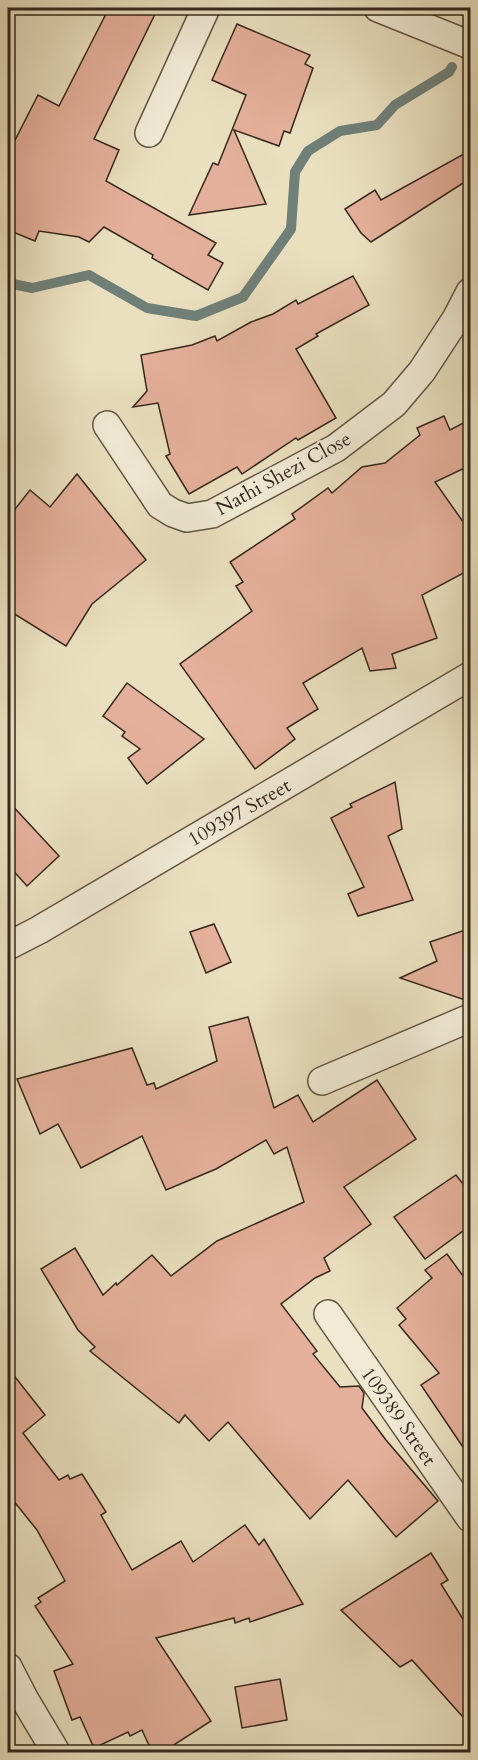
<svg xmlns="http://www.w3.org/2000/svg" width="478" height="1760" font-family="Cardo,serif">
<rect width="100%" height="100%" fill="#eae0c0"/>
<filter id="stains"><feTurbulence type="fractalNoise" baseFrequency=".00333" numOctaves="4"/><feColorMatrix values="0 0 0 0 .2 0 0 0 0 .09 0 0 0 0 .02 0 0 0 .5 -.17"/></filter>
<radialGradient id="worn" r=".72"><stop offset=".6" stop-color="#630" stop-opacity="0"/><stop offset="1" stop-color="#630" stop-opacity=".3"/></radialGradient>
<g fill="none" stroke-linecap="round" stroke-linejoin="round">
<!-- stream -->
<path stroke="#708079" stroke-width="10" d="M 8,283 L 32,288 L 89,275 L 147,308 L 196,316 L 243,297 L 291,229 L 295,172 L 308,151 L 340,131 L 377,125 L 395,105 L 449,72 L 452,67"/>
</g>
<!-- building -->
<g fill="#e5b09b" stroke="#35271c" stroke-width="1.5">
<path d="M 109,8 L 158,8 L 94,139 L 119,150 L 106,181 L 216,243 L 208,255 L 223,263 L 208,290 L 152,258 L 153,255 L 104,227 L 89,242 L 79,237 L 39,231 L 35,241 L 8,230 L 8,154 L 38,95 L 59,106 Z"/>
<path d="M 237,24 L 310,55 L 305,64 L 313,68 L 290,133 L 284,131 L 279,146 L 234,130 L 266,204 L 189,215 L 213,163 L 218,165 L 246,95 L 212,80 Z"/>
<path d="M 471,150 L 471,178 L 371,242 L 361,233 L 345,209 L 375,190 L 381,200 Z"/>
<path d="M 353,276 L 369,305 L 316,334 L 318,336 L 296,349 L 336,418 L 298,440 L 296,438 L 242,474 L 237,467 L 189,494 L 166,456 L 170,454 L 158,403 L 133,407 L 147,391 L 141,355 L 192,345 L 215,336 L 217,341 L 251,322 L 273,314 L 296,300 L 298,304 Z"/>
<path d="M 444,416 L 450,430 L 471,419 L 471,465 L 435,482 L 471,533 L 471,569 L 422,595 L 437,638 L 392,654 L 396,668 L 370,671 L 362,648 L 303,683 L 318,709 L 287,728 L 295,739 L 255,769 L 180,664 L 252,611 L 236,586 L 243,582 L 230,562 L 295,519 L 292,514 L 328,488 L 332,493 L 362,467 L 385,463 L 420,435 L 417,428 Z"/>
<path d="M 77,474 L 146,560 L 92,604 L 66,646 L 8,610 L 8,518 L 30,490 L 50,507 Z"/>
<path d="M 127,683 L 204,739 L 147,784 L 128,758 L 140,749 L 122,736 L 125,732 L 103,716 Z"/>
<path d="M 395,782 L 402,829 L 388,836 L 413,900 L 358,916 L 348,894 L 364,887 L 331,818 L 352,807 L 350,804 Z"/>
<path d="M 8,801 L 59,856 L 27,886 L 8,865 Z"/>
<path d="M 214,924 L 231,962 L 206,973 L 190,932 Z"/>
<path d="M 471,928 L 471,1002 L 400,978 L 437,961 L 430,942 Z"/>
<path d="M 248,1017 L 274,1108 L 298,1095 L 313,1122 L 377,1080 L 416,1139 L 344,1187 L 371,1224 L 324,1258 L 330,1271 L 315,1278 L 281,1304 L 317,1351 L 313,1354 L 340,1387 L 359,1386 L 364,1393 L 362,1408 L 386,1440 L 438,1501 L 396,1537 L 348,1480 L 310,1519 L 228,1422 L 209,1441 L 185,1415 L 179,1423 L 90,1351 L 95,1347 L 78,1330 L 41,1269 L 75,1248 L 103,1295 L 116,1283 L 117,1285 L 152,1255 L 171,1276 L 217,1241 L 304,1202 L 287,1147 L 274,1154 L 266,1140 L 216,1169 L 166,1190 L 142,1136 L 81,1168 L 58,1124 L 40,1134 L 17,1079 L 132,1048 L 147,1085 L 154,1083 L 156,1089 L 217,1061 L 209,1027 Z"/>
<path d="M 456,1175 L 471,1194 L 471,1225 L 425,1259 L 394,1217 Z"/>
<path d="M 447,1254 L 471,1287 L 471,1459 L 421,1385 L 439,1373 L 399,1325 L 406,1319 L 397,1308 L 432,1278 L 425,1270 Z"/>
<path d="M 8,1368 L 45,1415 L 23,1433 L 59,1480 L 68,1475 L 70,1479 L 82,1474 L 106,1512 L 101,1515 L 132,1570 L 181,1541 L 193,1562 L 245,1525 L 259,1545 L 264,1539 L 303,1604 L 250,1622 L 249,1618 L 235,1623 L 234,1618 L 156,1638 L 211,1721 L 163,1752 L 152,1752 L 142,1730 L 130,1736 L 128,1732 L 94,1748 L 80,1717 L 72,1720 L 54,1671 L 73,1664 L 35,1606 L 41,1602 L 38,1598 L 65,1581 L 37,1530 L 8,1494 Z"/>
<path d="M 431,1553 L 448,1580 L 441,1584 L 471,1632 L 471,1726 L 412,1660 L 400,1667 L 341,1610 Z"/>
<path d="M 280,1679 L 287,1720 L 242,1728 L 235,1687 Z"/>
</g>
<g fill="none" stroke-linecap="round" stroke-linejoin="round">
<!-- minor casing -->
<g stroke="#625545" stroke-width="30">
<g id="minor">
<path d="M 378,8 L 470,45"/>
<path d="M 149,133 L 206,8"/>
<path d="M 107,425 L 160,505 L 173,513 L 187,518 L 212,514 L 336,448 L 394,404 L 422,371 L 456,319 L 470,292"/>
<path d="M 8,946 L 39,930 L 470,676"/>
<path d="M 322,1081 L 470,1018"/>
<path d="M 328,1314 L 470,1518"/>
<path d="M 8,1667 L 25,1700 L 56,1752"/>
</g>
</g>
<!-- minor -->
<use href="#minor" stroke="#f1ebd6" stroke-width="27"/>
</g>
<g text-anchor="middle" stroke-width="4.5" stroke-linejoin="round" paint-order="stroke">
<!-- street labels -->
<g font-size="20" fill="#35271c" stroke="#f1ebd6">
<text transform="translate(283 473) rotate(-29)" y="7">Nathi Shezi Close</text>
<text transform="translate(239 812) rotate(-30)" y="7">109397 Street</text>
<text transform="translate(399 1416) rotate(55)" y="7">109389 Street</text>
</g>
</g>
<!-- margin -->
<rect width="478" height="1760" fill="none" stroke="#eae0c0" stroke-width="30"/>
<rect x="9" y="9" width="460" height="1742" fill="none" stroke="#35271c" stroke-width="3"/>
<rect x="15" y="15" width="448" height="1730" fill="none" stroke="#35271c" stroke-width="1.5"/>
<rect width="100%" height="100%" filter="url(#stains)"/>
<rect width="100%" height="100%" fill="url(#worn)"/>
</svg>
